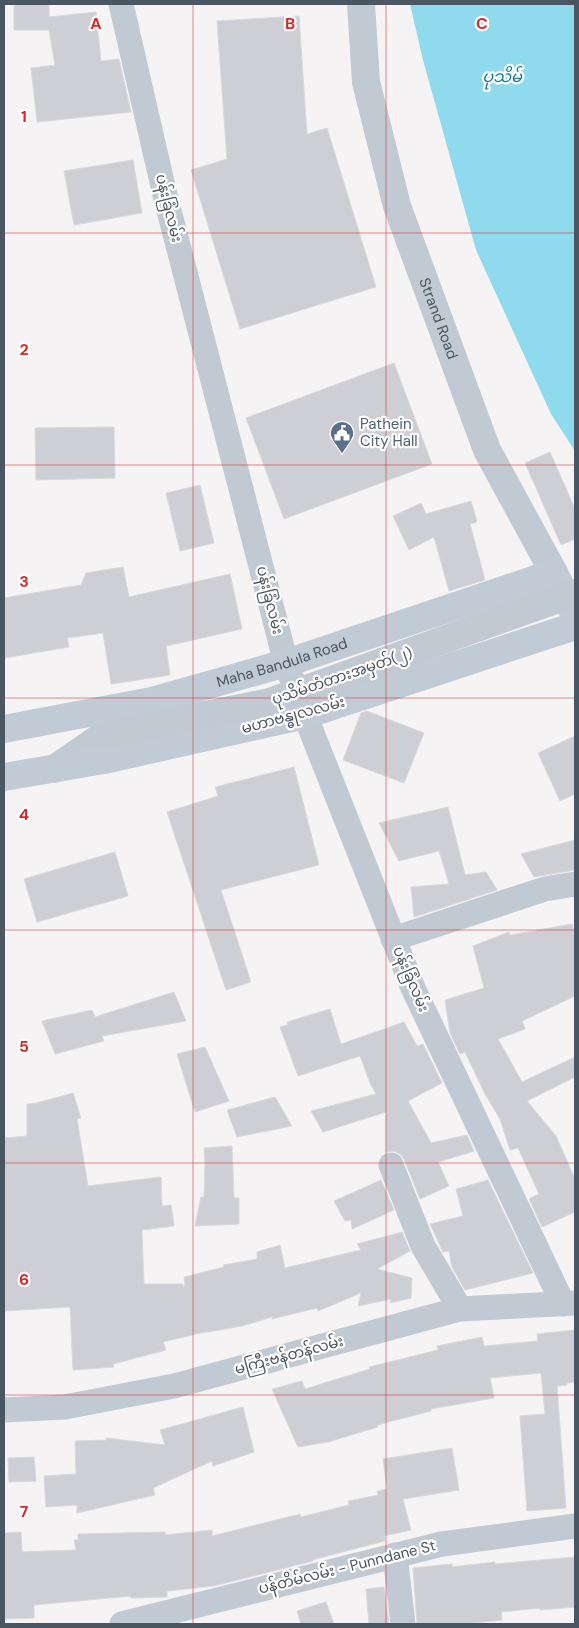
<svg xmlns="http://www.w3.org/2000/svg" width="579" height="1628" font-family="'DM Sans','Noto Sans Myanmar',sans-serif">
<rect width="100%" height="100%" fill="#f5f3f3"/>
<!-- water -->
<path fill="#90daee" d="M 410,4 L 575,4 L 575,451 L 551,414 L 476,250 L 423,60 Z"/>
<!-- building -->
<g fill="#cdcfd5" stroke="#d7d9de">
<path d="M 14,4 L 49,4 L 49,17 L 96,12 L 101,61 L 119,59 L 131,112 L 37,122 L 31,68 L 55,65 L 49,30 L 14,30 Z"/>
<path d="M 299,16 L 307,134 L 327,128 L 376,287 L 240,329 L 191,170 L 227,159 L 217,21 Z"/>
<path d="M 133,160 L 142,213 L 74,225 L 64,171 Z"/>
<path d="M 394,363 L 432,464 L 284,519 L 246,418 Z"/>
<path d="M 114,427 L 115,478 L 36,480 L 35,428 Z"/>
<path d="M 550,452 L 575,509 L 575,539 L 561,545 L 525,463 Z"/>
<path d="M 200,485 L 214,543 L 180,551 L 166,493 Z"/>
<path d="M 471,501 L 477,522 L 470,524 L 485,580 L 449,591 L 434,537 L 409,550 L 393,516 L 421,503 L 426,514 Z"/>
<path d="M 123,567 L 129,597 L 230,574 L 242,629 L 166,646 L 170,675 L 111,684 L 103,633 L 67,638 L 69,647 L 4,658 L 4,598 L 81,585 L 86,573 Z"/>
<path d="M 367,711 L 424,733 L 404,783 L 343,760 L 361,713 Z"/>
<path d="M 575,736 L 575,794 L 560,801 L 538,753 Z"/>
<path d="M 294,767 L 319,865 L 221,890 L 251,982 L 226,990 L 167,812 L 218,796 L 215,787 Z"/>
<path d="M 448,807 L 465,875 L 486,872 L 497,890 L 414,917 L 411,887 L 449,884 L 439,851 L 399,861 L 379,823 Z"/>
<path d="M 575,840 L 575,870 L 534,877 L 521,854 Z"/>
<path d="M 115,852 L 128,896 L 37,922 L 24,879 Z"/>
<path d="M 572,924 L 575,937 L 575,996 L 522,1021 L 525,1029 L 498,1039 L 522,1082 L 575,1057 L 575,1077 L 527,1101 L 556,1136 L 575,1179 L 575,1212 L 542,1227 L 529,1199 L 539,1194 L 518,1148 L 510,1150 L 500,1119 L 485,1094 L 465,1052 L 460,1054 L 450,1033 L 445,1000 L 484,988 L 473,946 L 509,932 L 510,935 Z"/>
<path d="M 174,992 L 186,1021 L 102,1036 L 104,1041 L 55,1054 L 42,1021 L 92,1010 L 95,1017 Z"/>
<path d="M 330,1009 L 341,1044 L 404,1022 L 417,1046 L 423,1044 L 442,1083 L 408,1101 L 431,1143 L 467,1135 L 474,1151 L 438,1162 L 449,1186 L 420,1199 L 404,1159 L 400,1154 L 394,1151 L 386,1152 L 386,1112 L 323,1132 L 311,1111 L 376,1094 L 370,1083 L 360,1056 L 298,1076 L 280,1027 L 288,1025 L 287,1022 Z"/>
<path d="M 205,1047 L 229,1101 L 195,1112 L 177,1054 Z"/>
<path d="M 73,1093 L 81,1118 L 77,1119 L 88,1186 L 161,1177 L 162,1206 L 171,1205 L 174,1226 L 142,1230 L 144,1284 L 183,1284 L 183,1288 L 185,1284 L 184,1277 L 224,1267 L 223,1265 L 257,1259 L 257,1252 L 280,1245 L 285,1268 L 361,1250 L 357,1244 L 402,1232 L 410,1251 L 377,1269 L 412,1278 L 411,1298 L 390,1303 L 391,1299 L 358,1306 L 361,1293 L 318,1311 L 317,1308 L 272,1319 L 272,1317 L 242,1326 L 196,1334 L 163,1342 L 166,1350 L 113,1364 L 114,1367 L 73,1370 L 70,1307 L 4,1311 L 4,1138 L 27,1136 L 27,1104 L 37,1103 Z"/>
<path d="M 275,1097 L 292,1126 L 237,1137 L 227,1110 Z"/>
<path d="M 232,1146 L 234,1198 L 239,1198 L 239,1224 L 195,1226 L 201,1197 L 204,1197 L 205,1165 L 204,1148 Z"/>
<path d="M 381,1180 L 394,1210 L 352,1229 L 351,1220 L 345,1221 L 334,1201 Z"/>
<path d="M 488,1180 L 533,1273 L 465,1290 L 452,1267 L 449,1251 L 443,1252 L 430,1224 L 463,1216 L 456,1189 Z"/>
<path d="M 575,1330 L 575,1382 L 567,1383 L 567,1385 L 557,1386 L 566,1508 L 527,1511 L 520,1416 L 545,1414 L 541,1373 L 490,1378 L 494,1398 L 431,1409 L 431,1411 L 377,1425 L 378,1427 L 328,1442 L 298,1447 L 272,1389 L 302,1381 L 305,1389 L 370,1369 L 369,1367 L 438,1350 L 437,1346 L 482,1337 L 484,1346 L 538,1341 L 537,1334 Z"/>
<path d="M 243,1407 L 254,1452 L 213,1466 L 212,1461 L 153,1488 L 155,1495 L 77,1513 L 77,1505 L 46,1507 L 44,1476 L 76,1474 L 75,1441 L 107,1440 L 106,1438 L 165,1445 L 160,1430 Z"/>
<path d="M 452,1448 L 459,1490 L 403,1499 L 411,1530 L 384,1536 L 385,1541 L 312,1560 L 313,1561 L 214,1586 L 167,1591 L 167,1597 L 131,1598 L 131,1596 L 34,1605 L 34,1618 L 4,1619 L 4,1533 L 21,1532 L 22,1552 L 76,1550 L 74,1540 L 78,1540 L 78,1534 L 165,1532 L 165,1535 L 212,1530 L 212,1536 L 300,1514 L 301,1517 L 349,1505 L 348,1501 L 378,1495 L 377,1491 L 387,1489 L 383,1459 Z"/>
<path d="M 34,1457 L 36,1481 L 9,1482 L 8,1458 Z"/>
<path d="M 575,1557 L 575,1607 L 540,1610 L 540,1608 L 501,1612 L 502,1620 L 464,1624 L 417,1624 L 413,1568 L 452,1564 L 452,1567 L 495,1562 L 495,1564 Z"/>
<path d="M 384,1587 L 389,1624 L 369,1624 L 366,1589 Z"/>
<path d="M 326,1602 L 334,1624 L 301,1624 L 297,1611 Z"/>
</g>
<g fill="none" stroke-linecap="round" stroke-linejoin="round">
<!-- minor -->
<g stroke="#c1cad2" stroke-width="25">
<path d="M 121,4 L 165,195 L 286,663 L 305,715 L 413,988 L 563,1304"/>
<path d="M 393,939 L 545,889 L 575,884"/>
<path d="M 391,1165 L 423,1246 L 460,1309"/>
<path d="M 4,1410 L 65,1407 L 174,1386 L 460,1309 L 575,1303"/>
<path d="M 395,1555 L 403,1624"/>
<path d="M 122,1624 L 442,1544 L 575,1526"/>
</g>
<!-- tertiary -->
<g stroke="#c1cad2" stroke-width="28">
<path id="s1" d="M 361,4 L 366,82 L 397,206 L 487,450 L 554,573"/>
<path d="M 54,769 L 102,736"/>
</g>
<!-- secondary -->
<g stroke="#c1cbd6" stroke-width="28">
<path id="s2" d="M 4,729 L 152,701 L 286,663 L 554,573 L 575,615"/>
<path d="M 4,777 L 104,760 L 305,715 L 575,626"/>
</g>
<!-- tertiary-bridge -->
<path stroke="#c1cad2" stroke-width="28" d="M 102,736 L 270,702 L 575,593"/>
</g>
<!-- grid -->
<path fill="none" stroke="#d62828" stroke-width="1" stroke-opacity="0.55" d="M 193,4 L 193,1624M 386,4 L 386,1624M 4,233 L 575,233M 4,465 L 575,465M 4,698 L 575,698M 4,930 L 575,930M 4,1163 L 575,1163M 4,1395 L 575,1395"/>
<!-- icons -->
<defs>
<g id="civic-pin" transform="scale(1.25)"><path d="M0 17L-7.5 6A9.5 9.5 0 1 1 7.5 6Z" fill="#5c6f8a" stroke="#fff"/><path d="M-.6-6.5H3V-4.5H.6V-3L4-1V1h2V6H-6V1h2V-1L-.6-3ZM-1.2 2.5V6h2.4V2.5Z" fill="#fff"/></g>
</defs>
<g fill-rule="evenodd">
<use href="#civic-pin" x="342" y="433"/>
</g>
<g text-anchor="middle" stroke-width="4.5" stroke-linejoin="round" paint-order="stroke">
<!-- street labels -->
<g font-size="15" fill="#4a5661" stroke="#fff">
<text transform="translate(169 208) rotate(76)" y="5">ပန်းခြံလမ်း</text>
<text dy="5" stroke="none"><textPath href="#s1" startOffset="326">Strand Road</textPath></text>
<text transform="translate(270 600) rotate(76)" y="5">ပန်းခြံလမ်း</text>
<text dy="5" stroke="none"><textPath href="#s2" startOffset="286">Maha Bandula Road</textPath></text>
<text transform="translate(342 676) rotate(-19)" y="5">ပုသိမ်တံတားအမှတ်(၂)</text>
<text transform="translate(293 715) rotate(-15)" y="5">မဟာဗန္ဓုလလမ်း</text>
<text transform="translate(411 979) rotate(67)" y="5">ပန်းခြံလမ်း</text>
<text transform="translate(289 1355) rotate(-15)" y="5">မကြီးဗန်တန်လမ်း</text>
<text transform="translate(347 1567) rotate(-14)" y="5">ပန်တိမ်လမ်း - Punndane St</text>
</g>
<!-- service labels -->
<g font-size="15" fill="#4e5e75" stroke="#fff" text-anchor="start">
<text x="360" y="429">Pathein<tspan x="360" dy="17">City Hall</tspan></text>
</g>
<!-- water labels -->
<g font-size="16" font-style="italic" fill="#0c7c9b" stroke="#fff">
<text x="502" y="82">ပုသိမ်</text>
</g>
</g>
<g font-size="16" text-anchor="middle" font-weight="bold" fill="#d62828" stroke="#fff" stroke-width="4.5" stroke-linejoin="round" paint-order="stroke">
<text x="96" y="29">A</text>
<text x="290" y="29">B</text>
<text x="482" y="29">C</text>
<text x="24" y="122">1</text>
<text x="24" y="355">2</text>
<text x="24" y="587">3</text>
<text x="24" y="820">4</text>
<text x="24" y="1052">5</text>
<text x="24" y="1285">6</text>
<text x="24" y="1517">7</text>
</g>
<!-- border -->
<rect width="579" height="1628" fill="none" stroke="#4a5661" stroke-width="10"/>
</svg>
